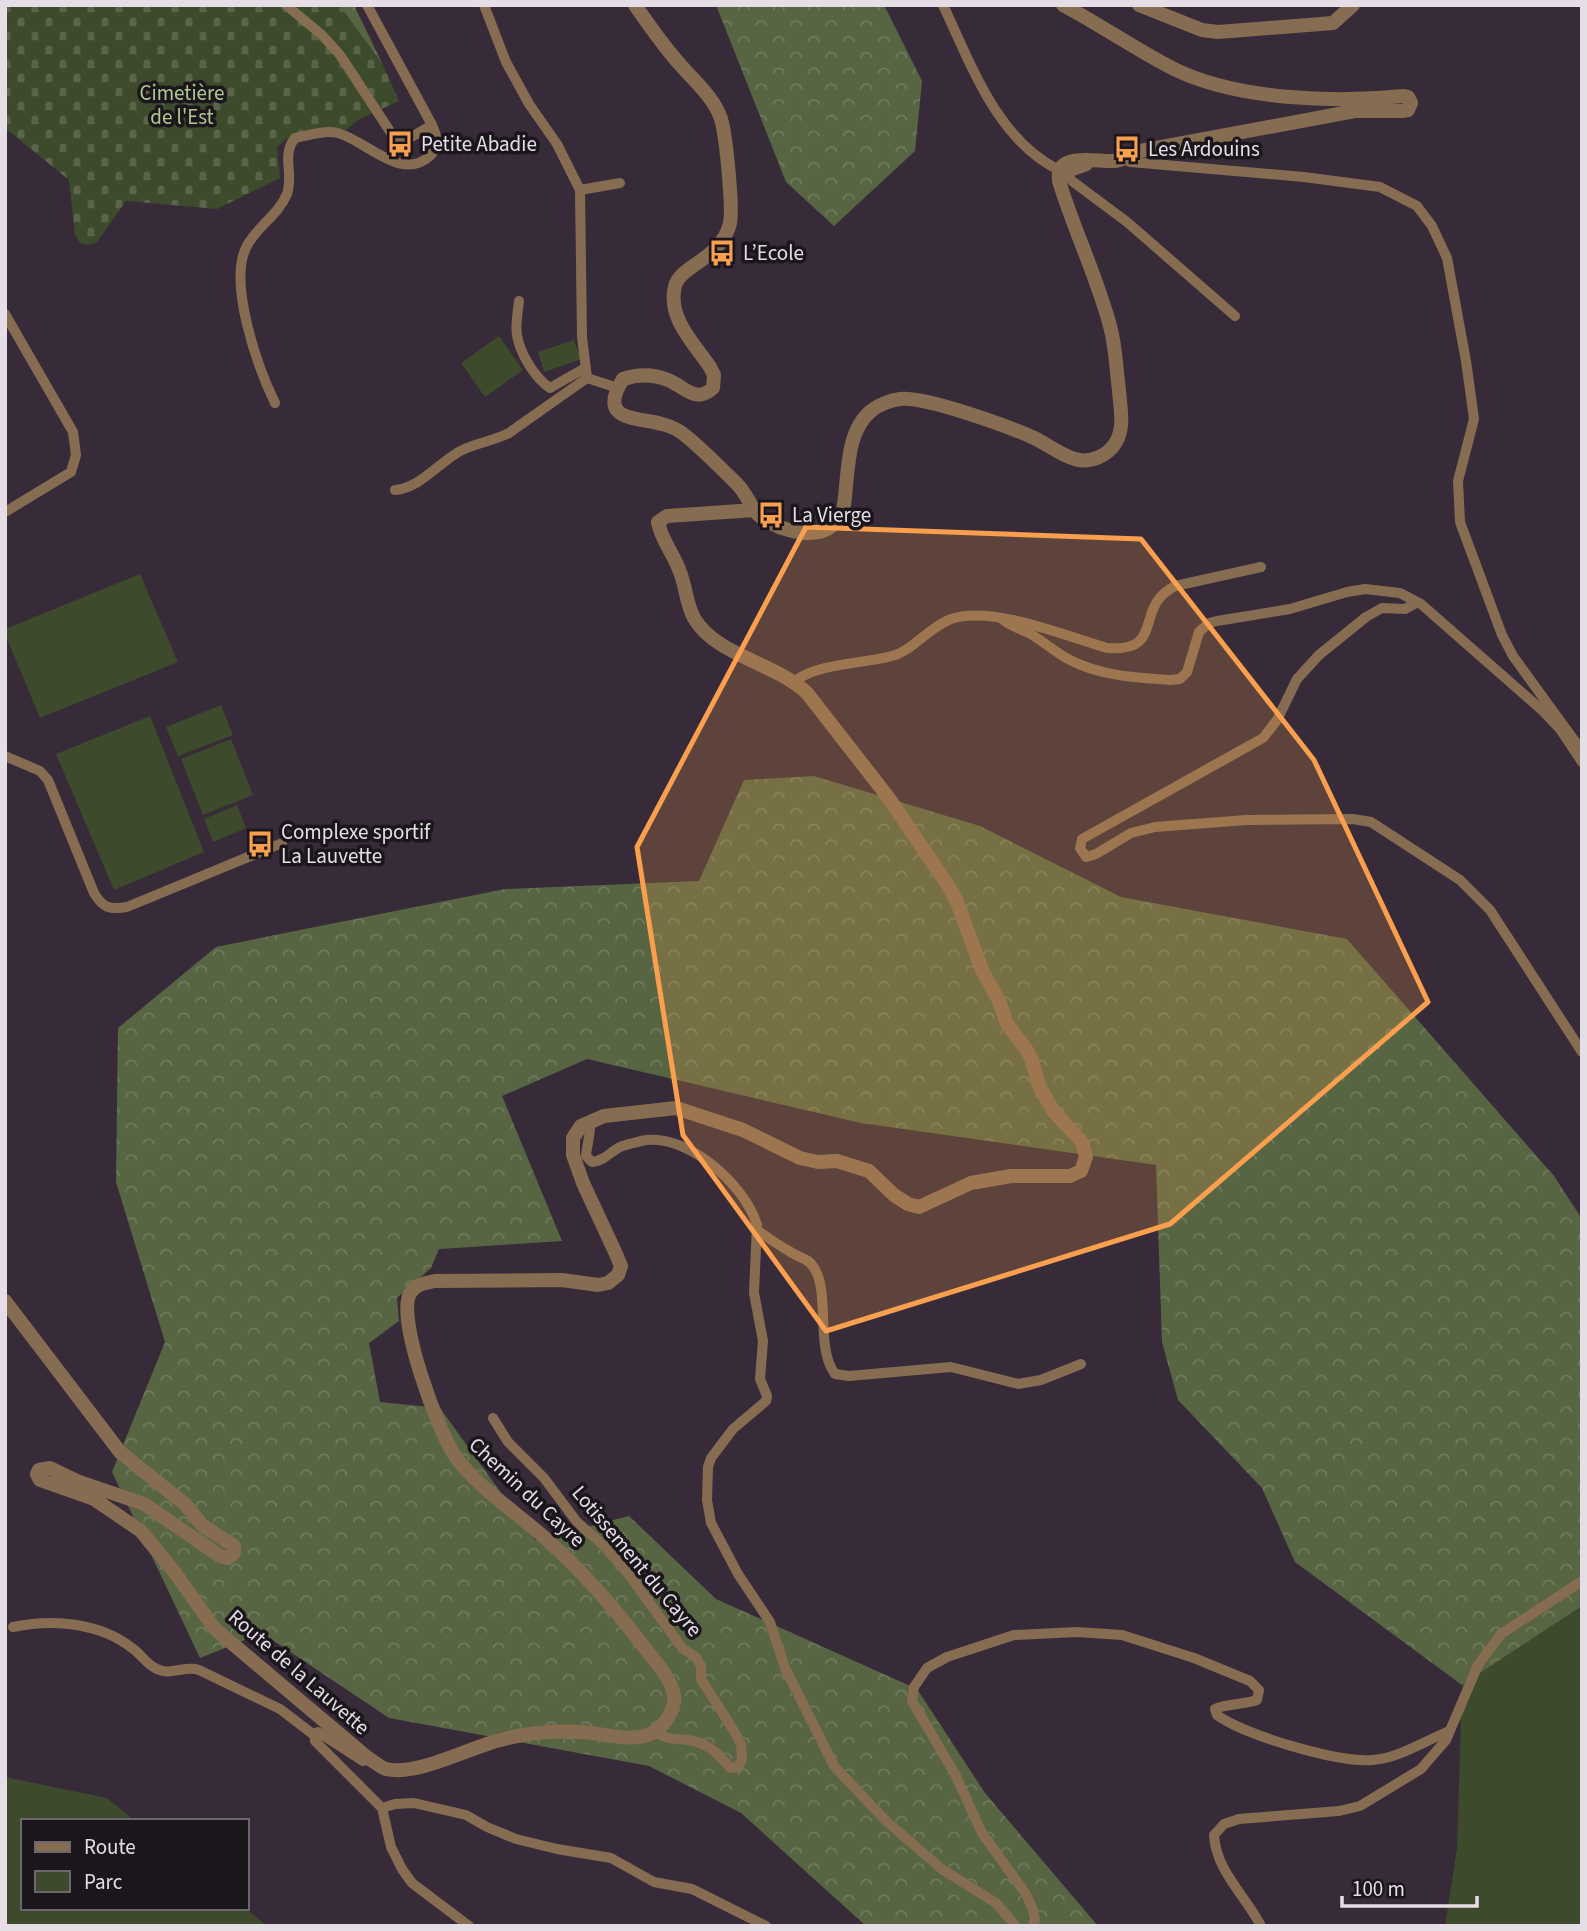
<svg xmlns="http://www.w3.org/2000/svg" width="1587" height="1931" font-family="'Source Sans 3',sans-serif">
<defs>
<pattern id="forest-crowns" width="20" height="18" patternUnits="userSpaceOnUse" patternTransform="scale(1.75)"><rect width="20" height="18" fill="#576543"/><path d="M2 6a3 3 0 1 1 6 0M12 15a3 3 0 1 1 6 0" fill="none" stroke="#6f7b5e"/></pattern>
<pattern id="cemetery-stones" width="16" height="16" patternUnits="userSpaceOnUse" patternTransform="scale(1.75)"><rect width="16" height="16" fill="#3d4a2b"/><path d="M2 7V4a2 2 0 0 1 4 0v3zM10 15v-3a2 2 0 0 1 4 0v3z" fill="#59644a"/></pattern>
</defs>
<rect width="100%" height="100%" fill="#372b39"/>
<!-- green -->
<g fill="#3d4a2b">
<path d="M 499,336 L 523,370 L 485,397 L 461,363 Z"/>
<path d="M 574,340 L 581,359 L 544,372 L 538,352 Z"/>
<path d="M 140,574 L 178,662 L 40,718 L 5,634 L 5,629 Z"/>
<path d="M 221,705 L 233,735 L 178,756 L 166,727 Z"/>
<path d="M 150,716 L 204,852 L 114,890 L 56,754 Z"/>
<path d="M 231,739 L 253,795 L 203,815 L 181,759 Z"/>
<path d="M 237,805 L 246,828 L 213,842 L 204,819 Z"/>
<path d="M 1582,1606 L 1582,1926 L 1445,1926 L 1457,1848 L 1462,1685 Z"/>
<path d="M 5,1777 L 107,1798 L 135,1821 L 23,1821 L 23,1908 L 245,1908 L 267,1926 L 5,1926 Z"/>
</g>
<!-- forest -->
<g fill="url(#forest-crowns)">
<path d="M 339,5 L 354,5 L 383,65 Z"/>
<path d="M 716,5 L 884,5 L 922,81 L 915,151 L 834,226 L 786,182 Z"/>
<path d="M 814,776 L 980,826 L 1121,897 L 1347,939 L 1554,1176 L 1582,1219 L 1582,1606 L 1462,1685 L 1295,1562 L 1262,1488 L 1178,1400 L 1162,1342 L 1156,1165 L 861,1123 L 587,1059 L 502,1096 L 562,1241 L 439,1249 L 431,1268 L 397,1298 L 399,1321 L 369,1343 L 380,1402 L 440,1408 L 535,1540 L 629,1516 L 716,1599 L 917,1689 L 985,1793 L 1098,1926 L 866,1926 L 741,1813 L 649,1766 L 389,1718 L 262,1633 L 200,1658 L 112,1472 L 165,1342 L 116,1182 L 118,1028 L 216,947 L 505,889 L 699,881 L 744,780 Z"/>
</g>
<!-- cemetery -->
<path fill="url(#cemetery-stones)" d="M 5,5 L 339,5 L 383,65 L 399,101 L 358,120 L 346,130 C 321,128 295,127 277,148 L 280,178 L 217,209 L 126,201 L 97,242 L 88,245 L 80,243 L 75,235 L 69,180 L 5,128 Z"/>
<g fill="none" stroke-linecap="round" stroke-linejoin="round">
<!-- minor -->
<g stroke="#866c51" stroke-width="10">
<path d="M 286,5 L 322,35 L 340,55 L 395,139 L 408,139 L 432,125"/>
<path d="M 484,5 L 506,62 L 529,104 L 557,144 L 580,190 L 582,337 L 587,378 L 618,388"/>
<path d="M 943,5 C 971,64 997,140 1059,170"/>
<path d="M 1126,158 L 1130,162 L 1304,177 L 1380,187 L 1417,206 L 1432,226 L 1447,258 L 1466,361 L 1474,419 L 1458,481 L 1460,522 L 1502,635 L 1513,656 L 1582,751"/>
<path d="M 1090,160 L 1087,166 L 1070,172 L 1069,177 L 1072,181 L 1127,222 L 1235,316"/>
<path d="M 580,190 L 620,183"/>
<path d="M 519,301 C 518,311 515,325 517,335 C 520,354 535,378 550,388 L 585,368"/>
<path d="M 5,314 L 73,432 L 76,455 L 71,472 L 5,512"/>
<path d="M 275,403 C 258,368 226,279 248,244 C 259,225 278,215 287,194 C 294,174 281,155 295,138 C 309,135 325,130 338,133 C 367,141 402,183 431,155 C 440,145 437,136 432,125 L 367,5"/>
<path d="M 395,490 C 419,488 437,465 457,453 C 473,443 492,442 509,433 L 587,378"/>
<path d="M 1416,603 L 1405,609 L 1382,608 L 1366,617 L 1319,655 L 1297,679 L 1277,720 L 1263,738 L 1082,839 L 1080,848 L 1086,857 L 1096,854 L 1131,833 L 1155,827 L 1246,820 L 1353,819 L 1371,822 L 1460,880 L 1490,910 L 1582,1052"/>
<path d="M 1001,618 C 1009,626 1019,628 1029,633 C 1043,641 1056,653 1070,660 C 1101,676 1137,678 1171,680 L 1180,679 L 1187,672 L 1199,632 L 1209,623 L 1217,621 L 1290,609 L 1347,592 L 1365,589 L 1400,593 L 1421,604 L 1543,711 L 1560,729 L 1582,762"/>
<path d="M 795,681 C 818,663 863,664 892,656 C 914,650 929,627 951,619 C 992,605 1065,636 1107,648 C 1166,653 1133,607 1175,586 L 1261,567"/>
<path d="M 5,756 L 40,771 L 48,780 L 94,893 C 103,908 110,910 127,907 L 282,843"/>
<path d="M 590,1121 C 591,1133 587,1144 586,1156 L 592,1162 C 604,1161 610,1152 620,1147 C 626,1144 635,1143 641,1141 C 686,1131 745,1185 757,1225 L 754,1293 L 763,1341 L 760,1379 L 767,1396 L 766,1401 L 733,1429 L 711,1458 L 708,1467 L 707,1500 L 711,1523 L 738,1574 L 770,1622 L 785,1668 L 834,1766 L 885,1820 L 943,1870 L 996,1903 L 1016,1926"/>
<path d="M 757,1230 C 767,1237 778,1245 789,1251 C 794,1255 802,1257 808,1261 C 834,1282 813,1345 835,1374 L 849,1376 L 951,1367 L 1018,1384 L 1041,1380 L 1081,1364"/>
<path d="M 493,1418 L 508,1442 L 544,1478 L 577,1522 L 603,1545 L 629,1575 L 683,1649 L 696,1657 L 701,1666 L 701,1679 L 734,1731 L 741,1745 L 742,1759 L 738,1767 L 730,1768 C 721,1756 709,1744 693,1741 C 677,1737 671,1742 655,1732"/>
<path d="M 13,1627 C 52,1619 99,1622 132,1648 C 141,1654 147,1665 157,1669 C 171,1676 185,1665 199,1670 L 280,1709 L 314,1735"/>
<path d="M 363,1761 L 318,1732 L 314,1733 L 315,1741 L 382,1808 L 391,1847 L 402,1869 L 412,1883 L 469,1926"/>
<path d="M 382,1808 L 395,1804 L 414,1803 L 466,1815 L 487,1827 L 516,1839 L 557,1849 L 611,1858 L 654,1882 L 692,1889 L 766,1926"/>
<path d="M 1032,1926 L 1035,1920 L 1033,1910 L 1026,1894 L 982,1833 L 955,1774 L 912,1701 L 914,1687 L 927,1668 L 947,1657 L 1014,1635 L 1077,1632 L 1122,1635 L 1194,1658 L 1250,1681 L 1259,1690 L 1257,1700 C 1243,1705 1228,1703 1215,1709 L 1217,1715 C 1244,1735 1338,1763 1373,1760 C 1399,1758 1425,1741 1449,1731"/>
<path d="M 1261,1926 C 1245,1895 1216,1871 1214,1835 L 1224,1824 L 1239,1819 L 1339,1811 L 1360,1806 L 1421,1769 L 1446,1740 L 1478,1665 L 1501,1634 L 1582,1581"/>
</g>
<!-- tertiary -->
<g stroke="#866c51" stroke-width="14">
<path d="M 635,5 C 649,25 662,44 677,61 C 691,78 712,95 720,116 C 726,131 733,207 730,223 C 728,233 721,243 714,250 C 703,262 679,271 675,286 C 667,318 694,343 710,367 L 714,375 L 713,388 C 696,404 685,387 668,380 C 653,374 638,374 623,379 C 596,422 638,417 662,424 C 671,426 679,430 686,436 C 704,451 721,468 737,484 C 745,492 749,502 755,511 C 768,528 811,540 829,528 C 836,524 839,518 843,511 C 849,480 844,433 871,411 C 878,405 891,400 900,399 C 925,396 1007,426 1032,437 C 1046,443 1060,455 1075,459 C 1090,464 1109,455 1116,442 C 1125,427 1120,406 1119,390 C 1116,369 1116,347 1110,326 C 1097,277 1074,230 1059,181 C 1055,151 1096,162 1113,161 C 1123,161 1131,155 1140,151 L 1355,111 L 1402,111 L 1408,110 L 1411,103 L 1408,97 L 1404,96 C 1335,103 1237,100 1174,69 C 1136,50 1101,25 1063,5"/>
<path d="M 1139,5 L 1202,30 L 1218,32 L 1333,23 L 1353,5"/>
<path d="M 5,1301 L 120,1452 L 186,1505 L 202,1525 L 234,1546 L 234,1553 L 228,1558 L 220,1556 L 144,1504 L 77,1481 L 50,1468 L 39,1470 L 37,1474 L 40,1480 L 94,1499 L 141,1531 L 175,1573 L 215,1629 L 368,1758 C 373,1761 380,1767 386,1769 C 413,1776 462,1752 487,1744 C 499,1740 512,1737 523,1735 C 541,1732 563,1731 581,1732 C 604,1733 634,1744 654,1732 C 666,1725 678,1705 673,1691 C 668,1674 652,1658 641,1643 C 612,1605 581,1570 545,1538 C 518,1514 475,1485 455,1456 C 439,1433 394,1314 411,1292 C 416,1284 426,1283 435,1281 L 562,1280 L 598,1285 L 608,1283 L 618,1275 L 621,1266 L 616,1254 L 583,1183 L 573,1155 L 573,1138 L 581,1126 L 604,1116 L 676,1108 L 743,1130 L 800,1158 L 818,1162 L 837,1161 L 869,1171 L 894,1195 L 908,1204 L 919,1207 L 971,1183 L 1011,1176 L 1070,1176 L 1081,1171 L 1086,1157 L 1082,1142 L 1054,1112 L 1039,1086 L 1032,1061 L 1026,1049 L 1007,1024 L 999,1001 L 982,970 L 957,902 L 947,884 L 888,797 L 807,693 C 776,663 716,656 694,618 C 686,603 686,587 680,572 C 674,554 661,540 658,522 L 667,516 L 755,510"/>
</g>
</g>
<!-- marked area -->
<path fill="#f99f4d" fill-opacity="0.2" stroke="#f99f4d" stroke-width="5" stroke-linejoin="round" d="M 806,527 L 1141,539 L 1314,760 L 1428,1002 L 1170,1224 L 826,1331 L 683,1135 L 637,847 Z"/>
<!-- icons -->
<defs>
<g id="bus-bare" transform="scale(2.1)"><path d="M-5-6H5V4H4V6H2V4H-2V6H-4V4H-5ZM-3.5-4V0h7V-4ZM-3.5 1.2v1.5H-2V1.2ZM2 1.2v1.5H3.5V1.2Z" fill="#f99f4d" stroke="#1b161c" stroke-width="2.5" paint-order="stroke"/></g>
</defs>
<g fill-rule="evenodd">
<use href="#bus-bare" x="400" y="144"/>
<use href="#bus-bare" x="1127" y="149"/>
<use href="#bus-bare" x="722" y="253"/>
<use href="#bus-bare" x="771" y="515"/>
<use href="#bus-bare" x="260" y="844"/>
</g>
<g text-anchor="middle" stroke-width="7" stroke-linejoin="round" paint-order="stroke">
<!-- park labels -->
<g font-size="21" fill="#afc98e" stroke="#1b161c">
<text x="182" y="100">Cimetière<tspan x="182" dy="24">de l'Est</tspan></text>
</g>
<!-- poi labels -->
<g font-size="21" fill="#e6dee7" stroke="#1b161c" text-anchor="start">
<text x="421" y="151">Petite Abadie</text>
<text x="1148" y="156">Les Ardouins</text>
<text x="743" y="260">L’Ecole</text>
<text x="792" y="522">La Vierge</text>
<text x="281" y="839">Complexe sportif<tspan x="281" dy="24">La Lauvette</tspan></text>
</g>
<!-- street labels -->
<g font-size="21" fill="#e6dee7" stroke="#1b161c">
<text transform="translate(527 1492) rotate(43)" y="7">Chemin du Cayre</text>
<text transform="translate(637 1561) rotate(50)" y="7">Lotissement du Cayre</text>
<text transform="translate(299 1672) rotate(41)" y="7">Route de la Lauvette</text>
</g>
</g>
<!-- border -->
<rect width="1587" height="1931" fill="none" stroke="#e6dee7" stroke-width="14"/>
<!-- legend -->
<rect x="21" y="1819" width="228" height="91" fill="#1b161c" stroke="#6c666d" stroke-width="2"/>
<rect x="35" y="1842" width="35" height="10" fill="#866c51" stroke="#6c666d" stroke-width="2"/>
<text x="84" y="1854" font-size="21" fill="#e6dee7">Route</text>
<rect x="35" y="1871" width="35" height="21" fill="#3d4a2b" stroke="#6c666d" stroke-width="2"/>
<text x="84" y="1889" font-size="21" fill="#e6dee7">Parc</text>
<!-- scale -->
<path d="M1342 1896v10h135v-10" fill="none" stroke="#e6dee7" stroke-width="3.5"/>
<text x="1352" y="1896" font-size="21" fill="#e6dee7" stroke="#1b161c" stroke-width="5" paint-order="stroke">100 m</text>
</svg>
